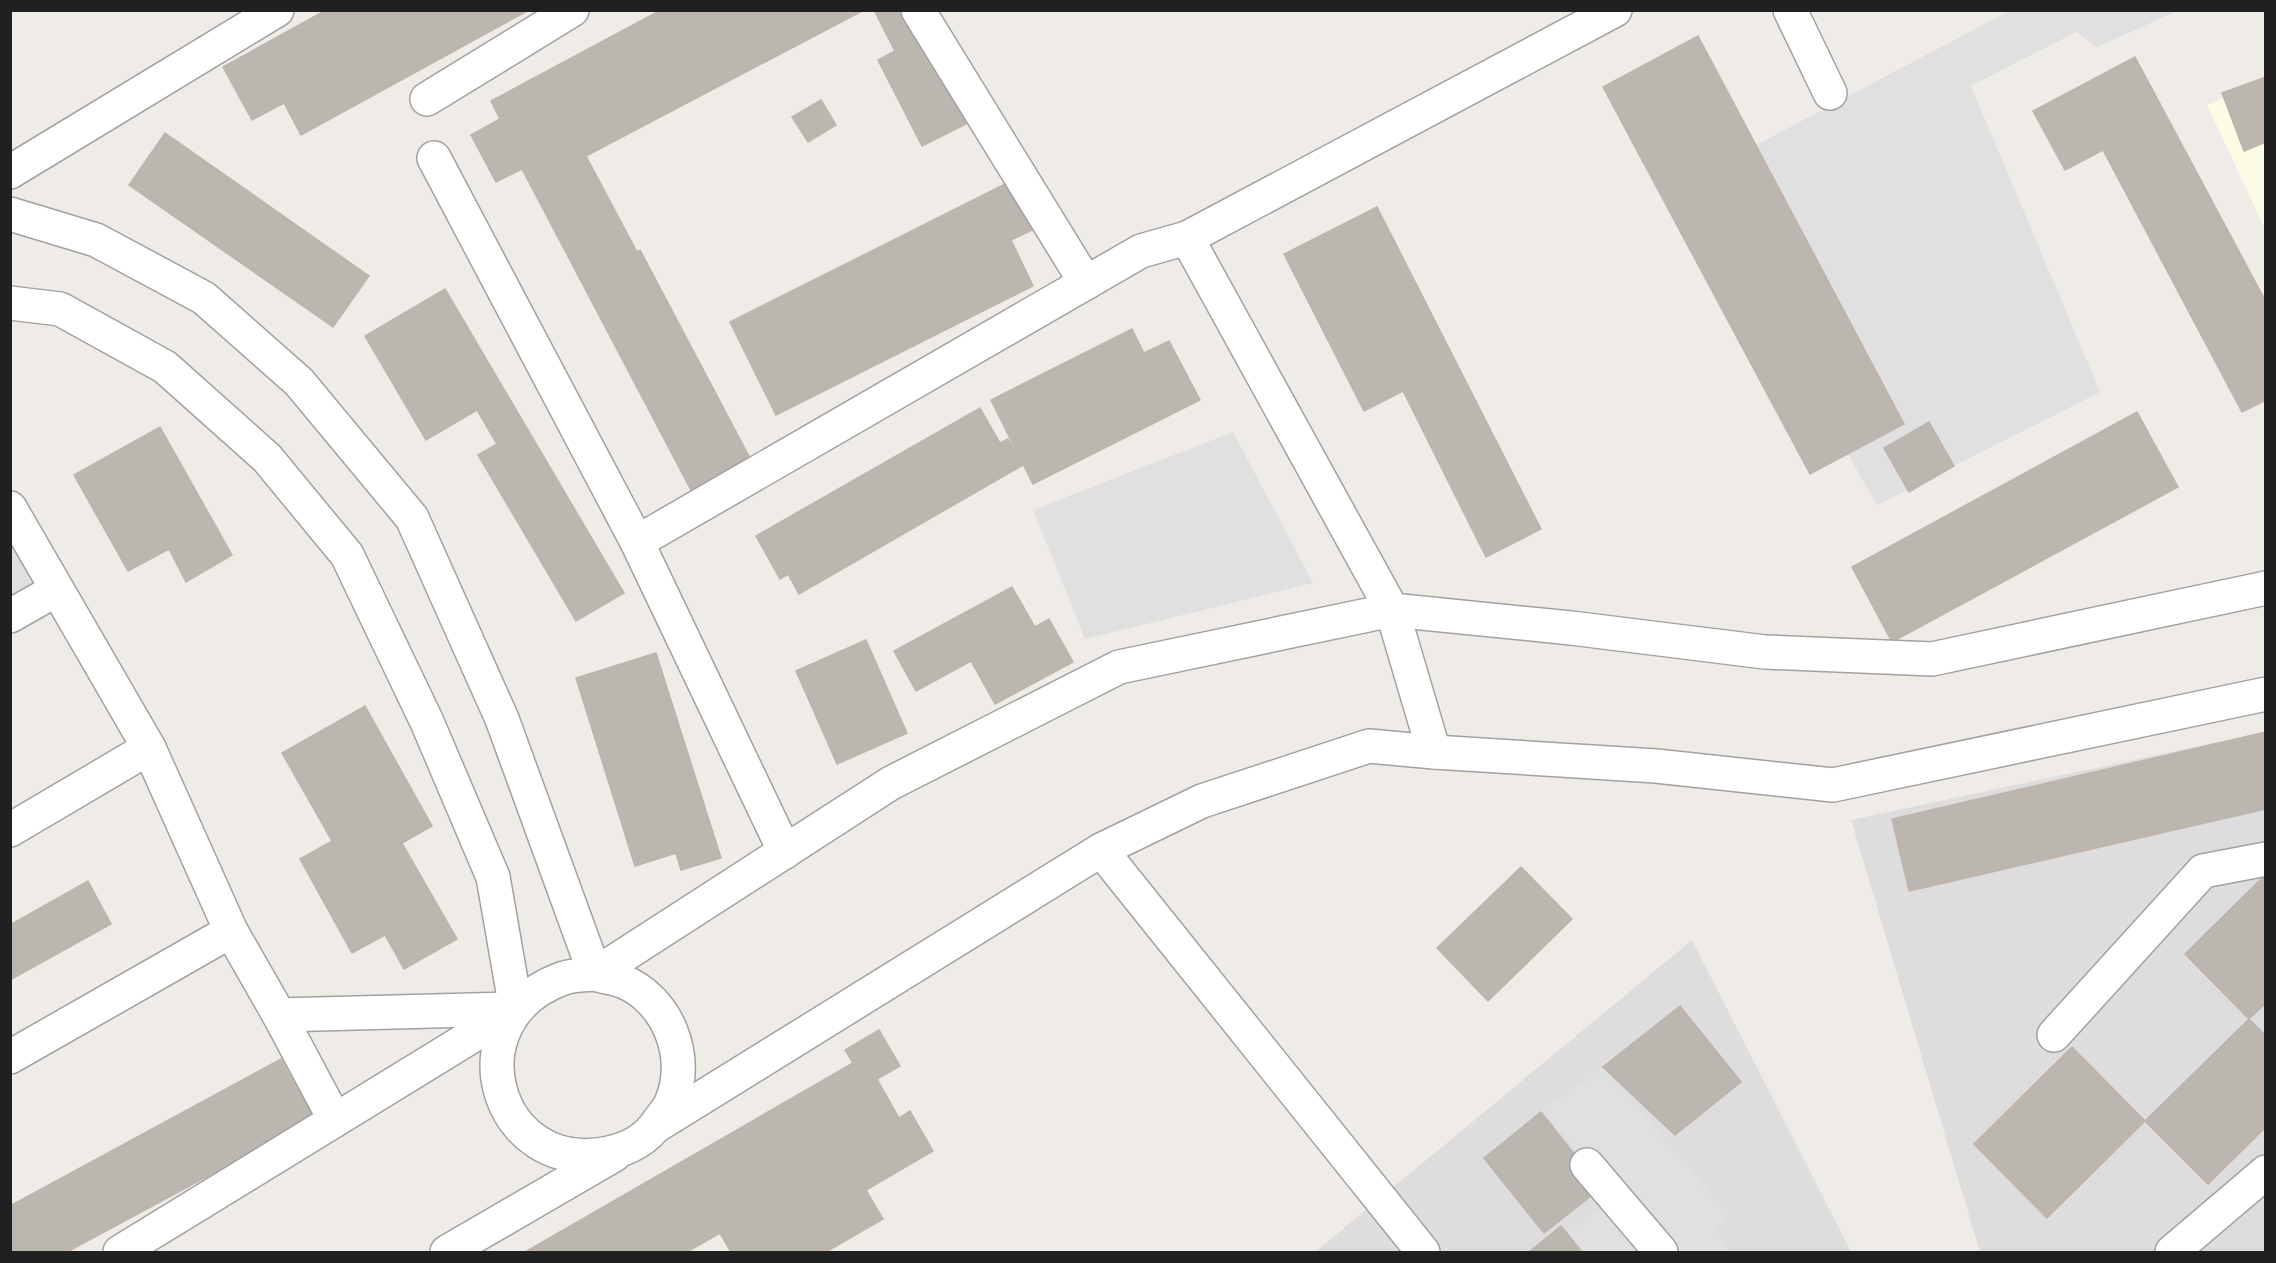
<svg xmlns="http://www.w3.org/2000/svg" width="2276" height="1263" font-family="'Titillium Web',sans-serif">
<rect width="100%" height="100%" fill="#efece7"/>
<!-- residential -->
<g fill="#dedddd">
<path d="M 2265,732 L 2265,1252 L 1980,1252 L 1851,820 Z"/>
<path d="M 1692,940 L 1851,1252 L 1315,1252 Z"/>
</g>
<!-- education -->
<path fill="#fcfbe4" d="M 2265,79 L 2265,229 L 2207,105 Z"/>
<!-- parking -->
<g fill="#e0e0e0">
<path d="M 2009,11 L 2177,11 L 2097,47 L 2076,32 L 1971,86 L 2100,392 L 1877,505 L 1846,451 L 1728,160 Z"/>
<path d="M 1233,432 L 1313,583 L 1085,639 L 1033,510 Z"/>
<path d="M 10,530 L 34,582 L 11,595 L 10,595 Z"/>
<path d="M 1603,1067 L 1729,1214 L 1715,1231 L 1732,1252 L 1583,1252 L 1568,1233 L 1613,1197 L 1542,1110 Z"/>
</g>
<!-- building -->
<g fill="#bcb6b0" stroke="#bfb4ab" stroke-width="1.5">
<path d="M 326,10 L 529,10 L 301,135 L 284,103 L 252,120 L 223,67 Z"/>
<path d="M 661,10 L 864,10 L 586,156 L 637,252 L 640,250 L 761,479 L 702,511 L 522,169 L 496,182 L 471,135 L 500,119 L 491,101 Z"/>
<path d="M 874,10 L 918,10 L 974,120 L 922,146 L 878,60 L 895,51 Z"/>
<path d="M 1698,36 L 1904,424 L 1810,474 L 1603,87 Z"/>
<path d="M 2135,57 L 2266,302 L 2266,400 L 2242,412 L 2103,150 L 2065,170 L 2033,111 Z"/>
<path d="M 2266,77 L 2266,142 L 2244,151 L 2222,93 Z"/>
<path d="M 821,100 L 836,125 L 808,142 L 792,117 Z"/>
<path d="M 165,133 L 369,276 L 333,327 L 129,185 Z"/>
<path d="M 1015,179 L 1039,227 L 1011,240 L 1033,286 L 776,415 L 730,322 Z"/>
<path d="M 1377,207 L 1541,529 L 1486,557 L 1403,391 L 1364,411 L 1284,254 Z"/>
<path d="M 445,289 L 624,593 L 576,621 L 478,455 L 497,444 L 477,410 L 426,440 L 365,336 Z"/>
<path d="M 1132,329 L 1144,353 L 1169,341 L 1200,400 L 1033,484 L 991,400 Z"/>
<path d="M 980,408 L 1000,443 L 1008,439 L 1023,465 L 799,594 L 788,574 L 780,579 L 756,536 Z"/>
<path d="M 2137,412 L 2178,487 L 1892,642 L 1852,567 Z"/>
<path d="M 1929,422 L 1954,466 L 1909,492 L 1884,448 Z"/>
<path d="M 160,427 L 232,555 L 186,582 L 169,549 L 128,571 L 74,475 Z"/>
<path d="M 1012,587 L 1035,627 L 1049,619 L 1073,662 L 995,704 L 971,661 L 916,691 L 894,651 Z"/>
<path d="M 866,640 L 907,733 L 837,764 L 796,671 Z"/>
<path d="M 656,653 L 721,858 L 681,870 L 676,853 L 635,866 L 576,678 Z"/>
<path d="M 365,706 L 432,826 L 402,843 L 457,939 L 404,969 L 385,935 L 352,953 L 300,859 L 332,841 L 282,753 Z"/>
<path d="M 2266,732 L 2266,809 L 1909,891 L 1892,819 Z"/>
<path d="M 1521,867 L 1572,919 L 1488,1001 L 1437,948 Z"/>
<path d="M 2266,874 L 2266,1003 L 2249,1019 L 2185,954 Z"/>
<path d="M 88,881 L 111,924 L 10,980 L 10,925 Z"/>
<path d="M 1680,1006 L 1741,1082 L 1675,1135 L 1603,1067 Z"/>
<path d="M 2249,1019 L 2266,1036 L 2266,1127 L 2208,1184 L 2145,1121 Z"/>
<path d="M 879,1030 L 900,1066 L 877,1079 L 899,1118 L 910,1111 L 933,1151 L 866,1190 L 883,1219 L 826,1252 L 731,1252 L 720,1233 L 687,1252 L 525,1252 L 853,1063 L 845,1050 Z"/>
<path d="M 2072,1047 L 2145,1121 L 2047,1218 L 1974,1144 Z"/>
<path d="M 281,1059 L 314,1119 L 67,1252 L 10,1252 L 10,1206 Z"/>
<path d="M 1541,1112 L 1601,1188 L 1544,1233 L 1484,1158 Z"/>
<path d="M 1561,1226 L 1582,1252 L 1529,1252 Z"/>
</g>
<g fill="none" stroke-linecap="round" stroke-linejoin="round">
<!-- minor casing -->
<g stroke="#a1a1a1" stroke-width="36">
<g id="minor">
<path d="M 918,10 L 1086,283"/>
<path d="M 1790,10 L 1830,93"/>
<path d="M 427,99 L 572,10"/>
<path d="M 434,158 L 637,542 L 785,852"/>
<path d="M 10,172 L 277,10"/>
<path d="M 10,214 L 96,240 L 204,298 L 299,382 L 412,518 L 502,719 L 595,974"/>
<path d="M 10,303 L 60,309 L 165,367 L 267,458 L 347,555 L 427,722 L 493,877 L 516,1009"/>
<path d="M 10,508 L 149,748 L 231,931 L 279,1015 L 335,1120"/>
<path d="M 637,542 L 1141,251 L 1187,238"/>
<path d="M 10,616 L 56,590"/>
<path d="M 1434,752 L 1392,610 L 1187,238 L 1615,10"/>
<path d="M 10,830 L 149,748"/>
<path d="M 1101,850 L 1423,1252"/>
<path d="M 595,974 C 604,977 613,978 622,981 C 668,999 691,1058 671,1103 C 668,1110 662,1116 658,1122 C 647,1139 628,1149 609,1153 C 494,1178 449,1018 564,978 C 573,975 585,975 595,974 L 891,783 L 1119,667 L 1392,610 L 1571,628 L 1765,652 L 1932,659 L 2266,588"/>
<path d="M 279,1015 L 514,1009"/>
<path d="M 2054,1035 L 2203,871 L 2266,859"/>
<path d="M 10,1057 L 231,931"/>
<path d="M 656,1126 L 1101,850 L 1202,801 L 1369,746 L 1434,752 L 1656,766 L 1833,785 L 2266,694"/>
<path d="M 1587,1165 L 1661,1252"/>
<path d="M 120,1252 L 516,1009"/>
<path d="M 447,1252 L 614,1155"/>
<path d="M 2172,1252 L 2266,1172"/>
</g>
</g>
<!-- minor -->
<use href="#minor" stroke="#fff" stroke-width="33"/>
</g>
<!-- border -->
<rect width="2276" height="1263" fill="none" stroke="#202020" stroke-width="24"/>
</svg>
